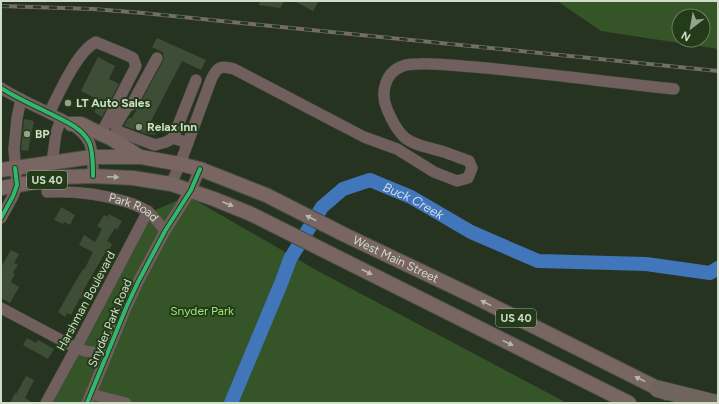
<svg xmlns="http://www.w3.org/2000/svg" width="719" height="404" font-family="Figtree,sans-serif">
<rect width="100%" height="100%" fill="#263320"/>
<!-- green -->
<g fill="#355427" fill-rule="evenodd">
<path d="M 557,1 L 718,1 L 718,49 L 601,31 ZM 679,16 L 703,16 L 703,40 L 679,40 Z"/>
<path d="M 188,196 L 318,271 L 567,403 L 46,403 L 148,213 Z"/>
</g>
<g fill="none" stroke-linecap="round" stroke-linejoin="round">
<!-- river -->
<path stroke="#4176bb" stroke-width="14" id="s1" d="M 231,403 L 282,281 L 290,259 L 322,207 L 343,189 L 370,180 L 411,197 L 471,232 L 538,261 L 646,264 L 710,273 L 718,268"/>
</g>
<!-- building -->
<g fill="#3e4e36">
<path d="M 260,1 L 284,1 L 280,8 L 259,5 Z"/>
<path d="M 294,1 L 319,1 L 313,11 Z"/>
<path d="M 157,38 L 206,60 L 201,70 L 182,61 L 151,121 L 159,124 L 155,135 L 144,133 L 124,126 L 129,118 L 132,118 L 163,61 L 164,58 L 163,55 L 164,53 L 152,47 Z"/>
<path d="M 98,57 L 115,66 L 109,79 L 119,84 L 102,117 L 94,112 L 100,101 L 81,91 Z"/>
<path d="M 24,119 L 34,121 L 28,151 L 21,150 Z"/>
<path d="M 61,207 L 75,215 L 70,225 L 64,222 L 63,224 L 54,220 Z"/>
<path d="M 109,214 L 122,221 L 117,230 L 115,228 L 107,241 L 112,244 L 107,254 L 105,253 L 83,291 L 85,293 L 82,299 L 80,298 L 71,315 L 67,313 L 65,317 L 58,312 L 73,286 L 83,269 L 84,270 L 93,252 L 79,245 L 84,235 L 95,242 L 102,229 L 97,226 L 104,215 L 108,217 Z"/>
<path d="M 11,250 L 19,254 L 14,263 L 18,265 L 13,272 L 15,274 L 11,282 L 19,287 L 10,303 L 1,298 L 1,267 Z"/>
<path d="M 27,338 L 36,343 L 38,340 L 54,349 L 48,359 L 23,345 Z"/>
<path d="M 26,376 L 34,380 L 25,398 L 33,403 L 10,403 L 15,393 L 16,394 Z"/>
</g>
<g fill="none" stroke-linecap="round" stroke-linejoin="round">
<!-- minor casing -->
<g stroke="#424d3d" stroke-width="12">
<g id="minor">
<path d="M 1,88 C 15,97 30,104 45,111 C 60,119 81,126 89,142 C 93,150 93,167 93,176"/>
<path d="M 49,113 C 59,94 77,51 96,42 C 109,48 121,52 133,58 L 136,66 L 101,134"/>
<path d="M 117,131 L 116,125 L 127,107 L 132,104 L 157,58"/>
<path d="M 173,138 L 196,80"/>
<path d="M 112,139 L 117,131 L 155,145 L 166,142 L 173,138 L 188,143"/>
<path d="M 52,163 L 56,133 L 61,119"/>
<path d="M 171,184 L 180,164 L 211,80 C 217,67 220,65 234,69 L 364,137 L 397,149 L 434,172 L 457,181 L 468,178 L 472,168 L 469,161 C 461,158 452,155 444,152 C 432,148 414,146 404,137 C 397,130 391,119 387,109 C 380,93 385,72 403,66 C 408,64 413,64 418,64 C 437,63 456,66 475,67 C 542,73 608,82 674,89"/>
<path id="s2" d="M 47,192 C 74,191 101,194 127,202 C 133,204 141,207 147,211 C 153,215 160,225 165,231"/>
<path d="M 1,218 L 13,196 L 17,185 L 14,149 L 17,118 L 21,99"/>
<path d="M 1,308 L 76,348 L 85,351 L 107,354"/>
<path d="M 91,394 L 126,403"/>
<path d="M 46,403 L 76,348 L 148,211"/>
<path d="M 87,403 L 126,308 L 138,282 L 165,231 L 191,190 L 200,169"/>
</g>
</g>
<!-- major casing -->
<g stroke="#424d3d" stroke-width="16">
<g id="major">
<path d="M 71,124 L 81,124 L 101,134 L 112,139 L 140,157"/>
<path id="s3" d="M 1,170 L 92,157 L 141,157 L 180,164 L 200,169 L 266,195 L 343,234 L 479,299 L 667,393"/>
<path d="M 1,188 L 63,177 L 93,176 L 133,178 L 171,184 L 214,199 L 251,214 L 629,403"/>
</g>
</g>
<!-- highway casing -->
<g stroke="#424d3d" stroke-width="18">
<path id="highway" d="M 658,389 L 715,403"/>
</g>
<!-- minor -->
<use href="#minor" stroke="#715f5e" stroke-width="11"/>
<!-- major -->
<use href="#major" stroke="#796562" stroke-width="14"/>
<!-- highway -->
<use href="#highway" stroke="#70645e" stroke-width="17"/>
<!-- rail casing -->
<g stroke="#736c67" stroke-width="4">
<path id="rail" d="M 1,6 L 93,9 L 143,13 L 718,71"/>
</g>
<!-- rail -->
<use href="#rail" stroke="#233b18" stroke-width="2.5" stroke-dasharray="8" stroke-linecap="butt"/>
<!-- cycleway casing -->
<g stroke="#233b18" stroke-width="6">
<g id="cycleway">
<path d="M 1,88 C 15,97 30,104 45,111 C 60,119 81,126 89,142 C 93,150 93,167 93,176"/>
<path d="M 1,218 L 13,196 L 17,185 L 15,168"/>
<path d="M 87,403 L 126,308 L 138,282 L 165,231 L 191,190 L 200,169"/>
</g>
</g>
<!-- cycleway -->
<use href="#cycleway" stroke="#33b770" stroke-width="4"/>
</g>
<!-- one-way arrows -->
<defs><path id="oneway-solid" d="M-6-.8H1V-3.2L6.5 0L1 3.2V.8H-6Z"/></defs>
<g fill="#b5b9aa">
<use href="#oneway-solid" transform="translate(113 177) rotate(2)"/>
<use href="#oneway-solid" transform="translate(228 204) rotate(23)"/>
<use href="#oneway-solid" transform="translate(311 218) rotate(-153)"/>
<use href="#oneway-solid" transform="translate(367 272) rotate(27)"/>
<use href="#oneway-solid" transform="translate(486 303) rotate(-154)"/>
<use href="#oneway-solid" transform="translate(508 343) rotate(26)"/>
<use href="#oneway-solid" transform="translate(640 379) rotate(-154)"/>
</g>
<!-- markers -->
<g fill="#94a28e" stroke="#233b18" stroke-width="1.5">
<circle cx="68" cy="103" r="4"/>
<circle cx="139" cy="127" r="4"/>
<circle cx="27" cy="134" r="4"/>
</g>
<g text-anchor="middle" stroke-width="4" stroke-linejoin="round" paint-order="stroke">
<!-- shield labels -->
<g fill="#233b18" stroke="#9bac94" stroke-width="1">
<rect x="27" y="171" width="40" height="18" rx="3"/>
<rect x="496" y="309" width="40" height="18" rx="3"/>
</g>
<g font-size="11" font-weight="bold" fill="#cfddc9">
<text x="47" y="184">US 40</text>
<text x="516" y="322">US 40</text>
</g>
<!-- poi labels -->
<g font-size="12" font-weight="bold" fill="#cfddc9" stroke="#233b18" text-anchor="start">
<text x="76" y="107">LT Auto Sales</text>
<text x="147" y="131">Relax Inn</text>
<text x="35" y="138">BP</text>
</g>
<!-- street labels -->
<g font-size="12" fill="#cfddc9" stroke="#233b18">
<text dy="4" stroke="none"><textPath href="#s2" startOffset="89">Park Road</textPath></text>
<text dy="4" stroke="none"><textPath href="#s3" startOffset="417">West Main Street</textPath></text>
<text transform="translate(86 301) rotate(-62)" y="4">Harshman Boulevard</text>
<text transform="translate(110 323) rotate(-67)" y="4">Snyder Park Road</text>
</g>
<!-- park labels -->
<g font-size="12" fill="#9be778" stroke="#233b18">
<text x="202" y="315">Snyder Park</text>
</g>
<!-- water labels -->
<g font-size="13" font-style="italic" fill="#cbd9ee" stroke="#233b18">
<text dy="5" stroke="none"><textPath href="#s1" startOffset="321">Buck Creek</textPath></text>
</g>
</g>
<!-- border -->
<rect width="719" height="404" fill="none" stroke="#cfddc9" stroke-width="4"/>
<!-- north arrow -->
<g transform="translate(691 28) rotate(211)"><circle r="19" fill="#233b18" stroke="#687c5f"/>
<path d="M0-3L7 15L0 10L-7 15Z" fill="#94a28e"/>
<text y="-6" font-size="11" font-weight="bold" text-anchor="middle" fill="#cfddc9">N</text>
</g>
</svg>
